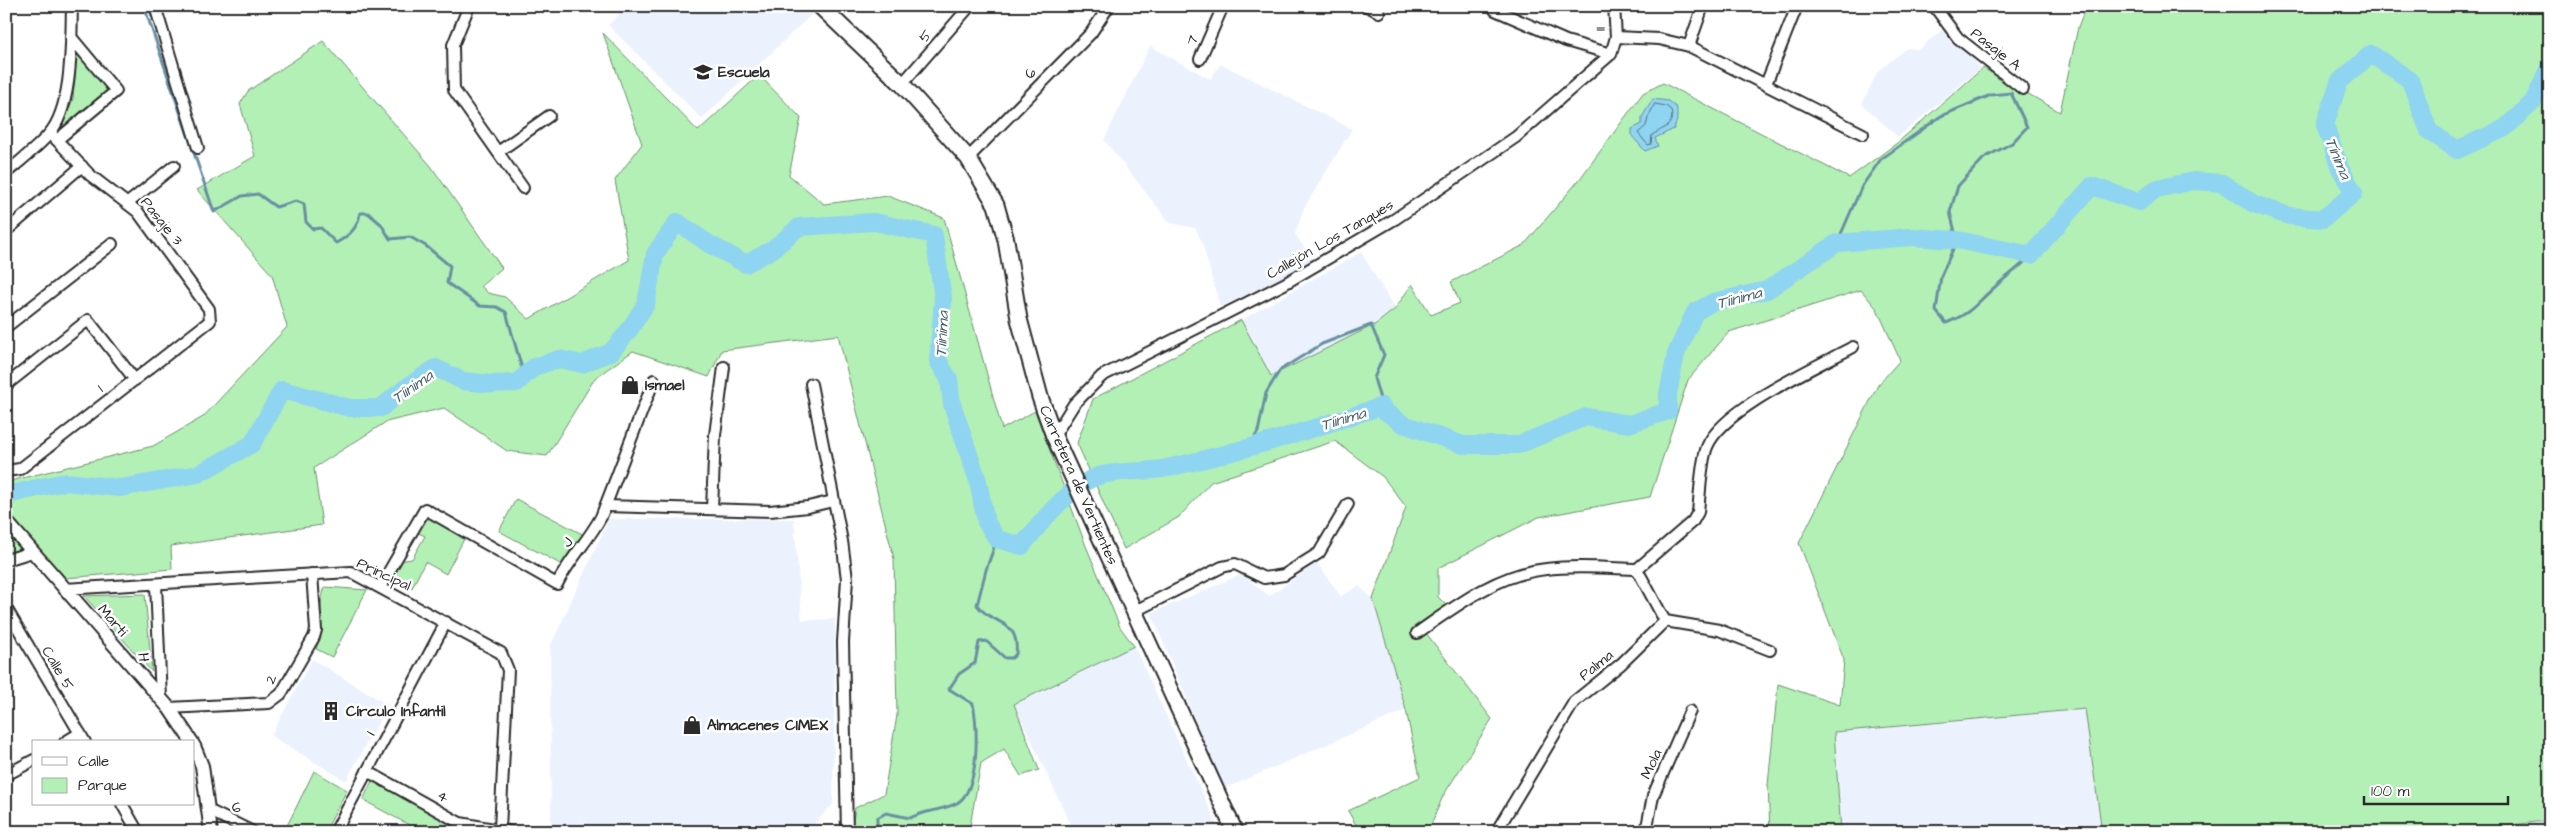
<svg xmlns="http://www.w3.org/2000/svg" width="2556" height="838" font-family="'Architects Daughter',sans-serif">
<rect width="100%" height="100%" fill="#fff"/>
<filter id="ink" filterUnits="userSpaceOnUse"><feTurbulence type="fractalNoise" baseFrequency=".02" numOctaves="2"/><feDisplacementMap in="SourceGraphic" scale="10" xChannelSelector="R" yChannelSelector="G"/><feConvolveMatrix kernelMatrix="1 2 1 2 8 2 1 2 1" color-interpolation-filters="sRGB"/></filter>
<g filter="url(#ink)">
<!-- built -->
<g fill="#ecf2fd">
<path d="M 628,6 L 804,6 L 812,14 L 702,119 L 608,25 Z"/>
<path d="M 1944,28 L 1981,68 L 1898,137 L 1862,104 L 1878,71 L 1907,48 L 1919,49 Z"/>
<path d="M 1150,46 L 1210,79 L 1221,64 L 1352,129 L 1304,208 L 1295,234 L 1315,262 L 1220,307 L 1202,242 L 1195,228 L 1170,223 L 1104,140 Z"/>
<path d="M 1361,252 L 1395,309 L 1376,324 L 1271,376 L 1241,320 Z"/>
<path d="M 609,519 L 794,519 L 802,620 L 835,619 L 833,804 L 807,832 L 551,832 L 550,647 Z"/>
<path d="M 1317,563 L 1341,596 L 1359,586 L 1373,599 L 1406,710 L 1224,789 L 1151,613 L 1242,574 L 1269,596 Z"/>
<path d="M 1134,646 L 1220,831 L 1220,832 L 1074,832 L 1014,704 Z"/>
<path d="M 312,659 L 388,705 L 346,781 L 271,736 Z"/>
<path d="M 2085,709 L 2102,832 L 1841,832 L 1834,732 Z"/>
<path d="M 2550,820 L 2550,832 L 2460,832 Z"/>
</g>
<!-- green -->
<g fill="#b3f0b5" stroke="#6f8e70">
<path d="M 2086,6 L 2550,6 L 2550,820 L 2460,832 L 2102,832 L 2085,709 L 1834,732 L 1841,832 L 1770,832 L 1768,785 L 1778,684 L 1840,705 L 1844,660 L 1799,543 L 1878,385 L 1900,360 L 1877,309 L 1861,290 L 1729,332 L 1688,380 L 1650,497 L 1539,517 L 1438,568 L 1438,597 L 1452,611 L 1426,633 L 1492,719 L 1443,796 L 1428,832 L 1360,832 L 1348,811 L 1420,777 L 1406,710 L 1373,599 L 1406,507 L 1383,477 L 1335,441 L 1211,482 L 1179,517 L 1124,549 L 1077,443 L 1093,399 L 1241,320 L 1271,376 L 1376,324 L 1395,309 L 1412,284 L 1431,315 L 1460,303 L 1451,282 L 1524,245 L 1579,180 L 1643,93 L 1663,83 L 1849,178 L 1897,143 L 1983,68 L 2060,112 L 2078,27 Z"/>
<path d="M 603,33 L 698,131 L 759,75 L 801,118 L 789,175 L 824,204 L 888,196 L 944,218 L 1002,429 L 1035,411 L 1086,546 L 1120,627 L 1134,646 L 1014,704 L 1039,770 L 1021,776 L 1004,749 L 981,763 L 969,832 L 851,832 L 855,808 L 884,794 L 897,715 L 894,559 L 838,335 L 722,350 L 709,377 L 633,351 L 595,378 L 547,456 L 507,451 L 444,408 L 386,422 L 314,468 L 322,525 L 171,546 L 172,569 L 66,578 L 39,550 L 6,509 L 6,482 L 153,446 L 203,417 L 287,327 L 272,275 L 197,190 L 255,156 L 240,104 L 248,91 L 323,41 L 431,166 L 502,268 L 481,286 L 488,293 L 505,297 L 529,319 L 629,260 L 615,180 L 642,144 Z"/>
<path d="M 76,53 L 108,90 L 65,126 L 63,124 L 73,99 Z"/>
<path d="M 516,499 L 584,535 L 562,565 L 499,531 Z"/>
<path d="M 430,518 L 464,539 L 446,574 L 425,562 L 412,588 L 389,577 L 398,561 L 412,559 L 425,536 L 416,532 L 422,522 Z"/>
<path d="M 6,532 L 24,553 L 6,560 Z"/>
<path d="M 325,587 L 367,590 L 332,657 L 316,649 C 326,626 316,610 325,587 Z"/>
<path d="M 145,594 L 152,672 L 84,596 Z"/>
<path d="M 314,771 L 347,790 L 325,832 L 284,832 Z"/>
<path d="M 372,781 L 450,824 L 480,832 L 422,832 L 363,800 Z"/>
</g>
<!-- water -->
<path fill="#8fd4f1" stroke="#6790a2" d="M 1653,99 L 1668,101 L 1677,108 L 1677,120 L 1674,129 L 1655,138 L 1658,146 L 1645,151 L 1632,136 L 1632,129 L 1642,124 L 1642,117 Z"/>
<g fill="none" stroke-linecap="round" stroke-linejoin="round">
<!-- shore -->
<path stroke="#536f7a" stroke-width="1" d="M 1655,104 L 1666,106 L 1671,110 C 1675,126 1663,128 1652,135 L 1651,144 L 1648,145 L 1638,133 L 1646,126 L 1648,118 Z"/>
<!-- stream -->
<g stroke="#6790a2" stroke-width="3">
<path d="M 144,6 L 214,212 L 242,196 L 258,194 L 276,207 L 296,201 L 304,204 L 306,222 L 313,229 L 321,228 L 336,243 C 349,236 358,228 360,213 L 368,213 L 381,224 L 390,239 L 410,237 L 426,246 L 450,266 L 447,283 L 480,306 L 497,307 L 506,312 L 524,376"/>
<path d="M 1837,243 L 1862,186 L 1881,159 L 1941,116 L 1991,95 L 2011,93 L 2027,127 L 2012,143 L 1984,158 L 1958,186 L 1950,212 L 1957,240 L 1941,276 L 1936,311 L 1946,323 C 1973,313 1975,304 1996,286 C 2008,275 2020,268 2031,255"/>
<path d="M 1249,446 L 1258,432 L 1266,393 L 1280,370 L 1322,344 L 1371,325 L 1384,355 L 1374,378 L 1382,406"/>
<path d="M 877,832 L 877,818 L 886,813 L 910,818 C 925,810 942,811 957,803 C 980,790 978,726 973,704 L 949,689 L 959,674 L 975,663 L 979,642 L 986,641 L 1005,658 L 1012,658 L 1016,654 C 1020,618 991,625 977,605 L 986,570 L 997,539"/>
</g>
<!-- river -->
<path stroke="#8fd4f1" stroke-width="18" d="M 6,495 L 65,482 L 120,488 L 198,474 L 252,444 L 282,390 L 350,408 L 381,408 L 405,388 L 436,368 L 463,381 L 492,384 L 517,383 L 534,367 L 559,359 L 582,364 L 611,352 L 627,333 L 646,304 L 655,254 L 677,222 L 709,244 L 746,264 L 773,249 L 799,227 L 874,222 L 934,235 L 943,299 L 938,361 L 949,379 L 952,404 L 978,481 L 986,522 L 997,539 L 1022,546 C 1042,521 1061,497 1089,480 C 1109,469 1146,473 1167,468 C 1240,452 1311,430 1382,406 L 1383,410 L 1403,424 L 1463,445 L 1518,445 L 1586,417 L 1629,424 L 1668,411 L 1668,394 L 1676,354 L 1695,312 L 1713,302 L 1767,290 L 1837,243 L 1911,237 L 1957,240 L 2031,255 L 2092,186 L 2139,202 L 2156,189 L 2194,181 L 2222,183 L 2254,204 L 2289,216 L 2323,219 L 2354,193 L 2340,168 L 2325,125 L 2339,82 L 2371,54 L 2410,80 L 2429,131 L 2457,150 L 2505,128 L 2533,102 L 2550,68"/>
<!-- minor casing -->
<g stroke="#2b2b2b" stroke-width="14">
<g id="minor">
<path d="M 155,6 L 198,148"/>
<path d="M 469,6 L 453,45 L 454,90 L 523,188"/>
<path d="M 1367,6 L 1379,12"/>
<path d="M 1934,6 L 1958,38 L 2023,89"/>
<path d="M 1495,10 L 1566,41 L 1611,54"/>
<path d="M 1616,37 L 1659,39 L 1689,46 L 1863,134"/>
<path d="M 1689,46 L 1703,6"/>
<path d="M 1200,59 L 1223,6"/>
<path d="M 902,84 L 970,6"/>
<path d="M 1766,84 L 1797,6"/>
<path d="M 57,140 L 116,91 L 71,37"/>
<path d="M 498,152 L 549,116"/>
<path d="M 968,158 L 1091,33 L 1109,6"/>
<path d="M 6,173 C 20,161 37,148 49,134 C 73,107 71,41 72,6"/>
<path d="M 128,203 L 174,166"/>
<path d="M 6,231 L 82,166"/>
<path d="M 6,327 L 112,244"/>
<path d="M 811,384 L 842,541 L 847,579 L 843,642 L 847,832"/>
<path d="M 6,385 L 88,320 L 135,380"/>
<path d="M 1054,436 L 1074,404 L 1102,376 L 1284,284 L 1395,219 L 1516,137 L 1611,54 L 1616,37 L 1614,6"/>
<path d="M 6,471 L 20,469 L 210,321 L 209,309 L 138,212 L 90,175 L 50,133"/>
<path d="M 606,506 L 770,511 L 808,507 L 833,501"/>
<path d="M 712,509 L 715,435 L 724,367"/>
<path d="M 6,560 L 32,552"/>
<path d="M 1637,569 L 1665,621"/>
<path d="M 156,584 L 161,699"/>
<path d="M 380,587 L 425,509 L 557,584 C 569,560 588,541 601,517 L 654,380"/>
<path d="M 64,589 L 351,572 L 501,653 L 508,670 L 500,829"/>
<path d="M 6,608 L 85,742"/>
<path d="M 1135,611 L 1222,567 L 1235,564 L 1264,578 L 1284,575 L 1319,553 L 1348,504"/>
<path d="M 1665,621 L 1719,630 L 1770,650"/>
<path d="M 1417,633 C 1456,606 1497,574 1546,569 C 1575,565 1607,568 1637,569 L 1693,521 L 1698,512 C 1700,494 1701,462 1707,447 C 1722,409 1816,367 1853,347"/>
<path d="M 169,708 L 269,703 L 281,694 L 314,637 L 316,630 L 312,574"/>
<path d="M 65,742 L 80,733"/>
<path d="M 367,771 L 460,823 L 511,832"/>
<path d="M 6,775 L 34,760"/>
<path d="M 122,804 L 138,832"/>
<path d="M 208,810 L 253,832"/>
<path d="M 335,832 L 446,622"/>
<path d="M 1496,832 L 1574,702 L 1621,664 L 1665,621"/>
<path d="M 1646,832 L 1653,796 L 1690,711"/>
</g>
</g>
<!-- tertiary casing -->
<g stroke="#2b2b2b" stroke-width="16">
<g id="tertiary">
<path d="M 6,521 L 169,708 L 192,742"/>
<path d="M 194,746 L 202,766 L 211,832"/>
</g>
</g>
<!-- secondary casing -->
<g stroke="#2b2b2b" stroke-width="19">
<path id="secondary" d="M 820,6 L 902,84 L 968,158 L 996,205 L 1006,240 L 1019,319 L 1040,397 L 1054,436 L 1235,832"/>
</g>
<!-- minor -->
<use href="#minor" stroke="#fff" stroke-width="10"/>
<!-- tertiary -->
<use href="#tertiary" stroke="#fff" stroke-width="12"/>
<!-- secondary -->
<use href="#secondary" stroke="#fff" stroke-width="15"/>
</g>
</g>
<!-- icons -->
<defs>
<g id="school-bare" transform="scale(1.5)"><path d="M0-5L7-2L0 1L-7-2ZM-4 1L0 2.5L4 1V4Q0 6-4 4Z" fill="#2b2b2b" stroke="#fff" stroke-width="2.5" paint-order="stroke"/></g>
<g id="shop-bare" transform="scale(1.5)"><path d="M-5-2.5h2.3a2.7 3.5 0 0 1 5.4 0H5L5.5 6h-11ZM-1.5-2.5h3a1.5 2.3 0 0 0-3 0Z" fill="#2b2b2b" stroke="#fff" stroke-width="2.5" paint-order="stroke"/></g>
<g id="building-bare" transform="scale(1.5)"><path d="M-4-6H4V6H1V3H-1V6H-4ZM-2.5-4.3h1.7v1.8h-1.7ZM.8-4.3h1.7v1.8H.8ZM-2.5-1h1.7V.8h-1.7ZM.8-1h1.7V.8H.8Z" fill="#2b2b2b" stroke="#fff" stroke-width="2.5" paint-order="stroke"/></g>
</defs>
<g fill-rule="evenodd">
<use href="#school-bare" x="703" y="72"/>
<use href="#shop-bare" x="630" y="385"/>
<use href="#building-bare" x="331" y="711"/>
<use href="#shop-bare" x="692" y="725"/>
</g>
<g text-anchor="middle" stroke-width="5" stroke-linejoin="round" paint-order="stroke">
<!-- street labels -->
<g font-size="15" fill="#2b2b2b" stroke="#fff">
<text transform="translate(1600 29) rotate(-93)" y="5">11</text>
<text transform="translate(925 36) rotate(-48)" y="5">5</text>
<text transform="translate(1192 40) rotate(-67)" y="5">7</text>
<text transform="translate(1996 49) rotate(38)" y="5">Pasaje A</text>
<text transform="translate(1030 73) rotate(-45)" y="5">6</text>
<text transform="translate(162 221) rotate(51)" y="5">Pasaje 3</text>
<text transform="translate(1330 239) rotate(-30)" y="5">Callejón Los Tanques</text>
<text transform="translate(100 388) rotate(-38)" y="5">1</text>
<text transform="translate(1079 485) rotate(66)" y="5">Carretera de Vertientes</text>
<text transform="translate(567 542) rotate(-51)" y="5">J</text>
<text transform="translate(384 574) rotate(25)" y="5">Principal</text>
<text transform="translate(113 620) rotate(49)" y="5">Martí</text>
<text transform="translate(144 657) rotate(-93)" y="5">H</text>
<text transform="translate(1596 665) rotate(-39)" y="5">Palma</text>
<text transform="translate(58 668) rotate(59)" y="5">Calle 5</text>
<text transform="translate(271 679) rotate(-56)" y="5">2</text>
<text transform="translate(370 733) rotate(-62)" y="5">I</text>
<text transform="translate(1651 764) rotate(-65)" y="5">Mola</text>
<text transform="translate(443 796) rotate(29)" y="5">4</text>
<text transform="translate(237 807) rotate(25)" y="5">6</text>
</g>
<!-- poi labels -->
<g font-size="15" font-weight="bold" fill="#2b2b2b" stroke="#fff" text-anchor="start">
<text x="718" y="77">Escuela</text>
<text x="645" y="390">Ismael</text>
<text x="346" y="716">Círculo Infantil</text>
<text x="707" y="730">Almacenes CIMEX</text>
</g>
<!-- water labels -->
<g font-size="16" font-style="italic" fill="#495e66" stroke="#fff">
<text transform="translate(2339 158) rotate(67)" y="6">Tínima</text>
<text transform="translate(1739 297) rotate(-15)" y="6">Tíinima</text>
<text transform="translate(941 334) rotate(-87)" y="6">Tíinima</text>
<text transform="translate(412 386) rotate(-35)" y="6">Tíinima</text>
<text transform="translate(1343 418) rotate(-17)" y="6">Tíinima</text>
</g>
</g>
<!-- margin -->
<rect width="2556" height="838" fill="none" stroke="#fff" stroke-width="25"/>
<rect x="12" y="12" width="2531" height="813" fill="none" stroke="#2b2b2b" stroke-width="2" filter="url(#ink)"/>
<!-- legend -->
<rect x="32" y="740" width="162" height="65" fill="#ffffff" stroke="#aaaaaa"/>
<rect x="42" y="757" width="25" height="8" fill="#ffffff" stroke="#aaaaaa"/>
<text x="78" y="766" font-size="15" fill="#2b2b2b">Calle</text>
<rect x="42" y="778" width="25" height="15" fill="#b3f0b5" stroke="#aaaaaa"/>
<text x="78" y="790" font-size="15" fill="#2b2b2b">Parque</text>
<!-- scale -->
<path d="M2364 796v8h144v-8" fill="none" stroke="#2b2b2b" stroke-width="2.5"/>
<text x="2371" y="796" font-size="15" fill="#2b2b2b" stroke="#ffffff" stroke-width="4" paint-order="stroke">100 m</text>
</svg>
